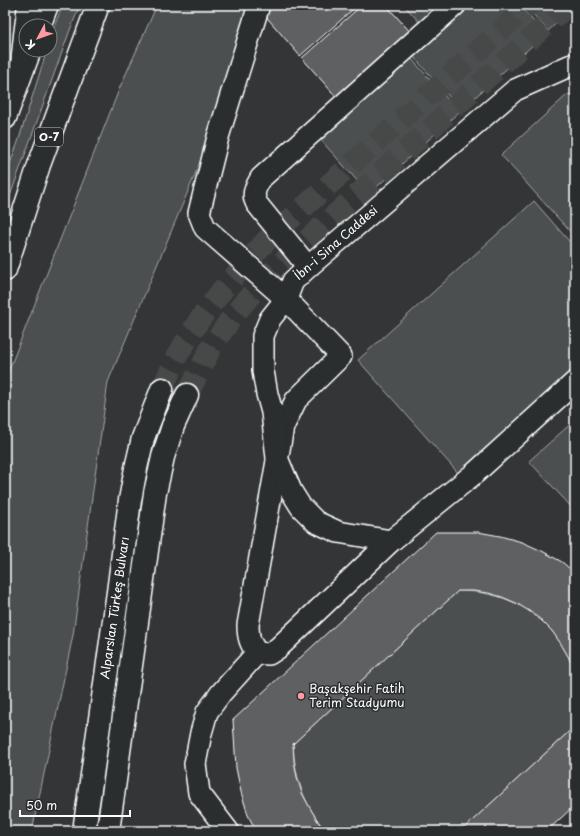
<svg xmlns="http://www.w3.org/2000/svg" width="580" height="836" font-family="'Playpen Sans',sans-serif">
<rect width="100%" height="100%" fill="#333536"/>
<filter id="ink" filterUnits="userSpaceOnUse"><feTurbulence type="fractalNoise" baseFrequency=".025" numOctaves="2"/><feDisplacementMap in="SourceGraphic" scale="8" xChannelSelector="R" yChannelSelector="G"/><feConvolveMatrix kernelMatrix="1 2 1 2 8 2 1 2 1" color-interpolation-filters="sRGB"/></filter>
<g filter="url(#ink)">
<!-- green -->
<g fill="#4c4f50" stroke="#a6a7a8">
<path d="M 63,5 L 80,5 L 70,30 L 5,210 L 5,177 L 18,142 L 47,50 L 50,50 C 50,34 57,19 63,5 Z"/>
<path d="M 157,5 L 251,5 L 207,146 L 108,382 L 73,635 L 32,831 L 5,831 L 5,380 L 120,87 Z"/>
<path d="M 404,5 L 445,5 L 422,25 Z"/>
<path d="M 466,5 L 519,5 L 545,34 L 461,110 L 412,55 Z"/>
<path d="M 525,5 L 575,5 L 575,6 L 548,31 Z"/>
<path d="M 410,57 L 459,112 L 369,194 L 319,138 Z"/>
<path d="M 575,93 L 575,237 L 501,155 L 567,95 Z"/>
<path d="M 534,201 L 575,248 L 575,368 L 458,473 L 358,360 Z"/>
<path d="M 575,420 L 575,511 L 529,461 Z"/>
<path d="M 458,591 C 502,591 541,609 564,648 C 568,655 574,664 575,673 C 576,678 575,684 575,689 C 575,701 575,713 575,726 L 461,831 L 326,831 C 304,805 295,778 293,744 Z"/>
</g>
<!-- building -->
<g fill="#5f6162" stroke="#fff">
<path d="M 272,5 L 358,5 L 300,56 L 263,13 Z"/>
<path d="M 362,5 L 386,5 L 413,35 L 339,100 L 302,58 Z"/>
<path d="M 436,532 L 478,532 L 500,536 L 522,542 L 542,551 L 562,562 L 575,573 L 575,673 L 569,658 L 561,644 L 552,631 L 541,620 L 529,611 L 516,603 L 502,597 L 488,593 L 473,591 L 458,591 L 293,744 L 294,761 L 297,777 L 302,793 L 310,808 L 319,823 L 326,831 L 256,831 L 248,815 L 241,792 L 236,768 L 233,720 Z"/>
<path d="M 575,726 L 575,805 L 547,831 L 461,831 Z"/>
</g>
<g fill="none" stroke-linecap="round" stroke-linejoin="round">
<!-- major-tunnel -->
<g stroke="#47494a" stroke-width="22" stroke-dasharray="22 11" stroke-linecap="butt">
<path d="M 162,389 L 178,354 L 198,322 L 223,289 L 266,241 L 529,5"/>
<path d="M 187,395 L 211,348 L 232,317 L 266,277 L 568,5"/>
</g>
<!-- minor casing -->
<g stroke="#fff" stroke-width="24">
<g id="minor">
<path d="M 259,5 L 218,137 L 199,213 L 205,228 L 286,299 L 341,356 L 296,400 L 283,427 L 248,625 C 248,637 250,643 257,653 L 269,654 L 278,648 L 391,541 L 475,473 L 575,382"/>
<path d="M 308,267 L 257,204 C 251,194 256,187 261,178 L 455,5"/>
<path d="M 391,541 L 338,532 L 316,522 L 301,507 L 291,491 L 277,458 L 272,412 L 267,394 L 263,371 L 263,336 L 270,319 L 286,299 L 293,281 L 308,267 L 515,90 L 569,66 L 575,64"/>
<path d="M 228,831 L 199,793 L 195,764 L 201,733 L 207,712 L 221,693 L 257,653"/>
</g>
</g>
<!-- major casing -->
<g stroke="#fff" stroke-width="25">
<g id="major">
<path d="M 84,831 L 118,592 L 130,500 L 136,468 L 143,438 L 162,389"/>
<path d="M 108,831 L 155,493 L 163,457 L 173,426 L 187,395"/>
</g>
</g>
<!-- highway casing -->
<g stroke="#fff" stroke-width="25">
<g id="highway">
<path d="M 39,26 L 47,5"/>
<path d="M 22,65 L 25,35 L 29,5"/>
<path d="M 5,118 L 30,50"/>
<path d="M 5,270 L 39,165 L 98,5"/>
</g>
</g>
<!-- minor -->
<use href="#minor" stroke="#2a2d2e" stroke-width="21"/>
<!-- major -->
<use href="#major" stroke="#2a2d2e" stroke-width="22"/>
<!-- highway -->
<use href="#highway" stroke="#2a2d2e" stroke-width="22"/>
</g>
</g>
<!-- markers -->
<circle fill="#ff9aa2" stroke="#2a2d2e" stroke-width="1.5" cx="301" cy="696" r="4"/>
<g text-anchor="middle" stroke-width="3" stroke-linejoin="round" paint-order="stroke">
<!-- shield labels -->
<rect fill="#2a2d2e" stroke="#bfc0c0" stroke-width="1" x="35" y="128" width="28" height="18" rx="3"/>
<g font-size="11" font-weight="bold" fill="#fff">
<text x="49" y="141">O-7</text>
</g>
<!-- street labels -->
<g font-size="12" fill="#fff" stroke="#2a2d2e">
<text transform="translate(336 243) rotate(-41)" y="4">İbn-i Sina Caddesi</text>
<text transform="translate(115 608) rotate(-82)" y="4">Alparslan Türkeş Bulvarı</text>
</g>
<!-- poi labels -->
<g font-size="12" fill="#fff" stroke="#2a2d2e" text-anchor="start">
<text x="309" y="693">Başakşehir Fatih<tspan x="309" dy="14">Terim Stadyumu</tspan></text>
</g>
</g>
<!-- margin -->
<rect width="580" height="836" fill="none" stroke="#2a2d2e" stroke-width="20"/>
<rect x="10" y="10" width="560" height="816" fill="none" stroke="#fff" stroke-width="1.5" filter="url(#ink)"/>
<!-- north arrow -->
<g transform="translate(38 38) rotate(229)"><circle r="19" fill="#2a2d2e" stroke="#7f8182"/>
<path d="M0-3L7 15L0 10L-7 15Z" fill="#ff9aa2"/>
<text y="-6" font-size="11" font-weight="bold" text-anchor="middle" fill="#ffffff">K</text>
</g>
<!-- scale -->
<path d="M20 810v6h110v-6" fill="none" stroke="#ffffff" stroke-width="2"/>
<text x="26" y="810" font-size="12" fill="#ffffff" stroke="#2a2d2e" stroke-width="3" paint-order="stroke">50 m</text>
</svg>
